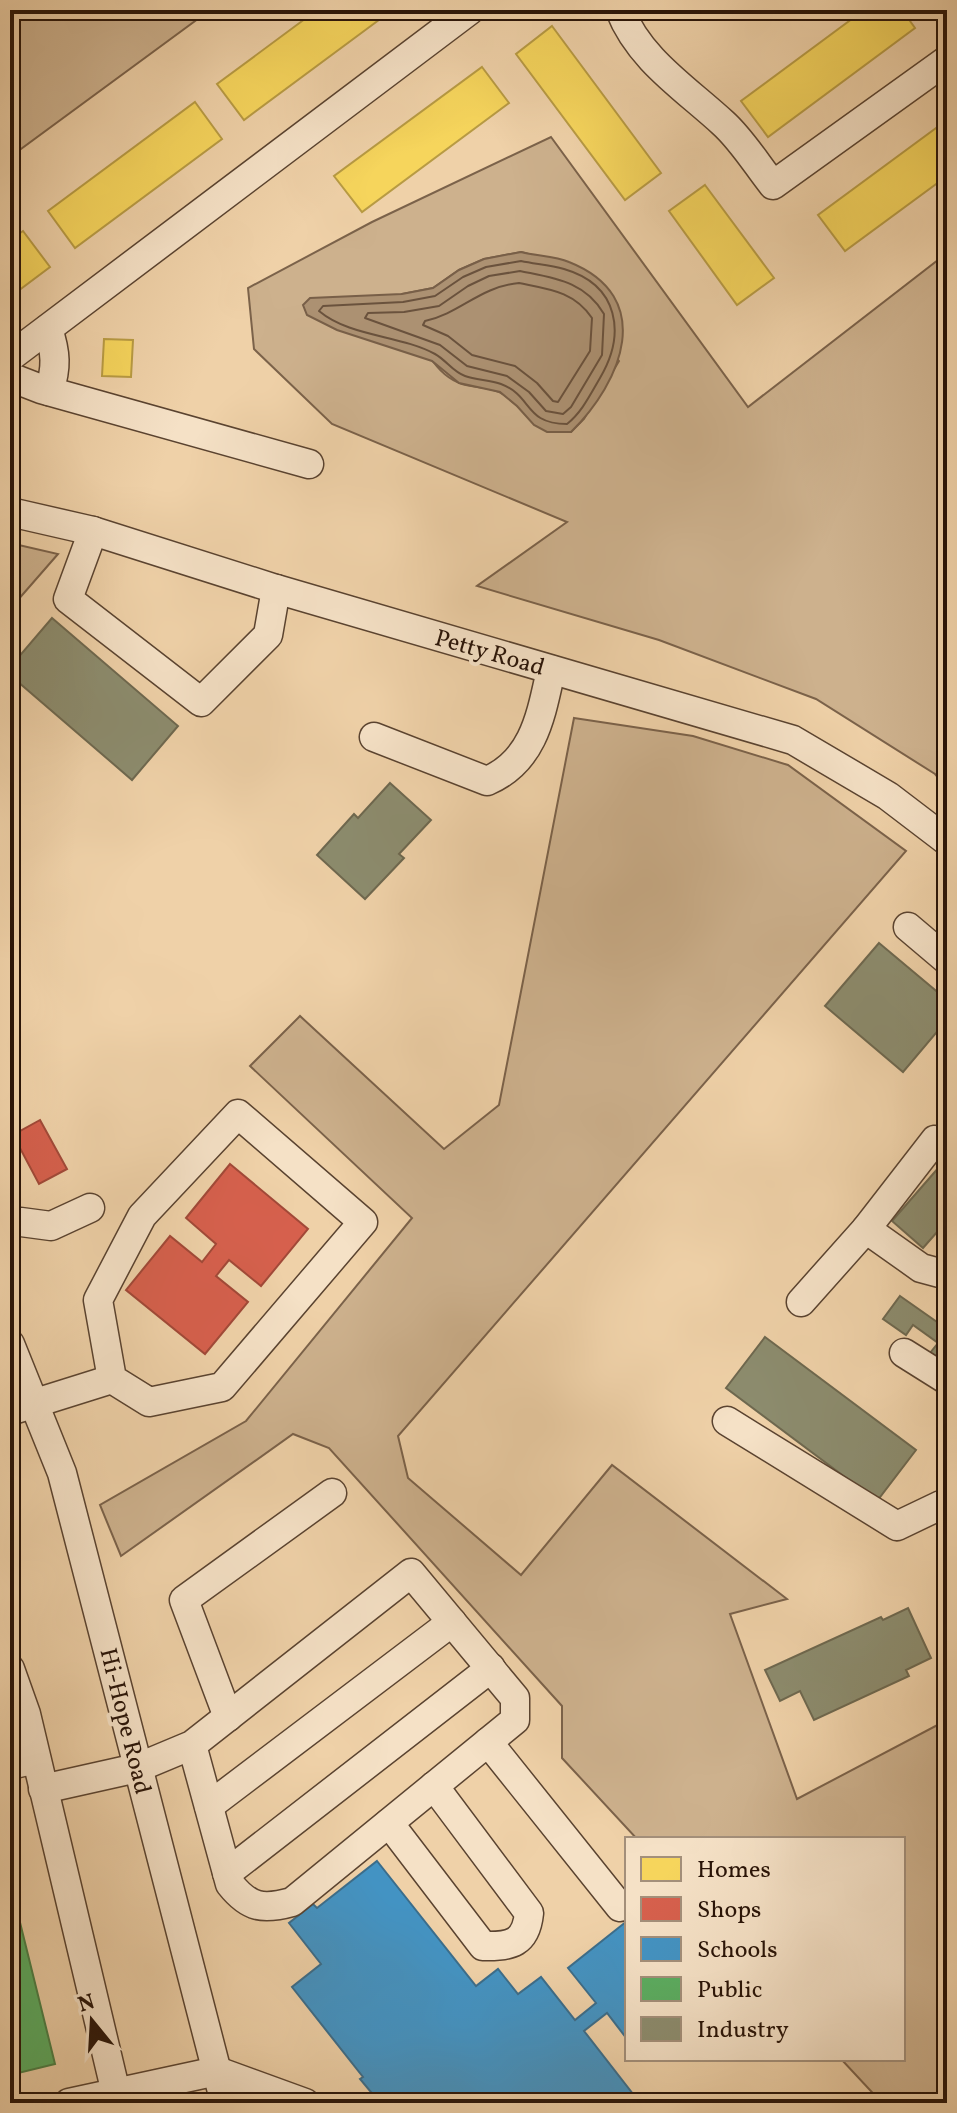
<svg xmlns="http://www.w3.org/2000/svg" width="957" height="2113" font-family="Vollkorn,serif">
<rect width="100%" height="100%" fill="#efd1a8"/>
<filter id="stains"><feTurbulence type="fractalNoise" baseFrequency=".0025" numOctaves="4"/><feColorMatrix values="0 0 0 0 .2 0 0 0 0 .09 0 0 0 0 .02 0 0 0 .5 -.17"/></filter>
<radialGradient id="worn" r=".72"><stop offset=".6" stop-color="#630" stop-opacity="0"/><stop offset="1" stop-color="#630" stop-opacity=".3"/></radialGradient>
<!-- green -->
<g fill="#cdb18d" stroke="#7b624a" stroke-width="2" fill-rule="evenodd">
<path d="M 10,10 L 210,10 L 10,157 Z"/>
<path d="M 551,137 L 748,407 L 947,253 L 947,788 L 935,774 L 816,699 L 659,640 L 477,586 L 567,522 L 332,424 L 254,349 L 248,288 L 372,222 ZM 521,252 L 540,257 L 619,361 L 584,419 L 571,432 C 525,431 536,418 504,395 C 493,387 476,388 462,384 C 426,372 416,325 402,294 L 433,288 L 459,270 L 484,259 Z"/>
<path d="M 10,543 L 58,554 L 10,609 Z"/>
<path d="M 574,718 L 693,736 L 788,765 L 906,851 L 398,1436 L 408,1478 L 521,1575 L 612,1465 L 787,1599 L 730,1614 L 797,1799 L 947,1720 L 947,2103 L 882,2103 L 841,2059 L 903,2059 L 903,1839 L 637,1839 L 562,1758 L 562,1706 L 329,1448 L 293,1434 L 121,1556 L 100,1505 L 246,1421 L 412,1218 L 250,1066 L 300,1016 L 444,1149 L 499,1105 Z"/>
</g>
<!-- water -->
<path fill="#ac9172" stroke="#785f48" stroke-width="2" d="M 521,252 C 536,256 555,256 569,262 C 657,297 622,382 571,432 L 547,432 L 534,425 L 517,406 L 500,392 L 459,383 L 432,361 L 337,330 L 307,315 L 303,305 L 310,298 L 402,294 L 433,288 L 459,270 L 484,259 Z"/>
<!-- homes -->
<g fill="#f6d55c" stroke="#b89b43" stroke-width="2">
<path d="M 317,10 L 391,11 L 244,120 L 217,84 Z"/>
<path d="M 661,10 L 680,10 L 663,16 Z"/>
<path d="M 864,10 L 902,10 L 915,28 L 768,137 L 741,101 Z"/>
<path d="M 925,10 L 942,10 L 931,18 Z"/>
<path d="M 552,26 L 661,173 L 625,200 L 516,54 Z"/>
<path d="M 482,67 L 509,103 L 362,212 L 334,176 Z"/>
<path d="M 195,102 L 222,139 L 75,248 L 48,211 Z"/>
<path d="M 947,120 L 947,176 L 845,251 L 818,215 Z"/>
<path d="M 705,185 L 774,278 L 737,305 L 669,211 Z"/>
<path d="M 23,231 L 50,267 L 10,297 L 10,240 Z"/>
<path d="M 104,339 L 133,340 L 131,377 L 102,376 Z"/>
</g>
<!-- shops -->
<g fill="#d6604d" stroke="#a24938" stroke-width="2">
<path d="M 40,1120 L 67,1169 L 39,1184 L 13,1135 Z"/>
<path d="M 230,1164 L 308,1229 L 261,1286 L 229,1260 L 216,1276 L 248,1302 L 205,1354 L 126,1290 L 170,1236 L 202,1262 L 216,1244 L 186,1218 Z"/>
</g>
<!-- schools -->
<path fill="#4393c3" stroke="#3b6d8b" stroke-width="2" d="M 377,1861 L 476,1986 L 498,1969 L 518,1994 L 541,1977 L 575,2020 L 596,2003 L 568,1968 L 627,1921 L 627,2039 L 607,2013 L 584,2031 L 640,2103 L 399,2103 L 394,2097 L 386,2103 L 380,2103 L 360,2079 L 363,2077 L 292,1987 L 321,1964 L 289,1923 L 313,1904 L 317,1908 Z"/>
<!-- public -->
<path fill="#5aae61" stroke="#4b8046" stroke-width="2" d="M 10,1882 L 55,2064 L 10,2075 Z"/>
<!-- industry -->
<g fill="#8c8c6e" stroke="#6e684f" stroke-width="2">
<path d="M 52,618 L 178,726 L 132,780 L 10,675 L 10,667 Z"/>
<path d="M 390,783 L 431,820 L 399,854 L 404,858 L 365,899 L 317,855 L 354,814 L 358,818 Z"/>
<path d="M 879,943 L 947,1000 L 947,1020 L 903,1072 L 825,1006 Z"/>
<path d="M 947,1158 L 947,1225 L 945,1223 L 923,1248 L 892,1221 Z"/>
<path d="M 900,1296 L 947,1329 L 947,1365 L 930,1353 L 938,1343 L 913,1325 L 906,1335 L 883,1319 Z"/>
<path d="M 765,1337 L 916,1450 L 877,1501 L 726,1388 Z"/>
<path d="M 908,1608 L 931,1658 L 906,1670 L 909,1676 L 814,1720 L 800,1691 L 780,1701 L 765,1670 L 881,1617 L 883,1620 Z"/>
</g>
<g fill="none" stroke-linecap="round" stroke-linejoin="round">
<!-- shore -->
<g stroke="#6a523d" stroke-width="2">
<path d="M 521,261 C 535,264 550,265 564,269 C 619,285 626,334 600,378 C 590,395 582,412 567,424 C 524,424 533,396 501,384 C 490,380 476,380 465,376 C 453,372 446,360 435,354 C 400,335 350,337 319,311 L 323,306 L 403,302 L 435,296 L 463,277 L 486,267 Z"/>
<path d="M 520,271 C 553,278 585,281 604,314 L 602,355 L 571,407 L 563,414 L 546,411 L 529,392 L 507,376 L 467,366 L 440,345 L 365,318 L 368,313 L 404,312 L 439,306 L 468,286 L 489,276 Z"/>
<path d="M 519,283 C 548,289 574,291 592,318 L 590,351 L 558,402 L 553,401 L 537,383 L 515,366 L 472,355 L 448,336 L 423,325 L 425,321 C 461,313 479,287 519,283 Z"/>
</g>
<!-- minor casing -->
<g stroke="#5a4330" stroke-width="31">
<g id="minor">
<path d="M 620,10 C 639,59 685,88 723,123 C 742,140 757,165 773,185 L 947,60"/>
<path d="M 48,329 C 56,352 57,368 49,391"/>
<path d="M 10,357 L 470,10"/>
<path d="M 10,377 L 41,389 L 309,464"/>
<path d="M 10,512 L 93,531 L 276,589 L 793,740 L 888,796 L 947,841"/>
<path d="M 93,531 L 68,599 L 201,702 L 268,635 L 276,589"/>
<path d="M 374,737 L 487,781 C 534,761 541,715 551,670"/>
<path d="M 908,927 L 947,960"/>
<path d="M 935,1140 L 866,1229 L 921,1268 L 947,1275"/>
<path d="M 21,1222 L 51,1226 L 90,1208"/>
<path d="M 801,1302 L 866,1229"/>
<path d="M 10,1344 L 62,1473 L 225,2103"/>
<path d="M 904,1353 L 947,1380"/>
<path d="M 10,1411 L 112,1379 L 149,1402 L 222,1387 L 363,1222 L 238,1114 L 142,1216 L 98,1300 L 112,1379"/>
<path d="M 727,1421 L 897,1526 L 941,1505 L 947,1508"/>
<path d="M 10,1669 L 26,1714 L 116,2093"/>
<path d="M 228,1717 L 184,1600 L 332,1493"/>
<path d="M 488,1742 L 620,1907"/>
<path d="M 10,1765 L 36,1759"/>
<path d="M 43,1789 L 137,1768 L 192,1745 L 411,1573 L 515,1698 L 515,1720 L 292,1902 C 263,1910 249,1908 230,1884 L 192,1745"/>
<path d="M 209,1806 L 452,1622"/>
<path d="M 389,1823 L 483,1946 C 511,1947 526,1943 529,1913 L 434,1786"/>
<path d="M 227,1873 L 491,1668"/>
<path d="M 69,2103 L 217,2071 L 305,2103"/>
</g>
</g>
<!-- minor -->
<use href="#minor" stroke="#f5e1c6" stroke-width="28"/>
</g>
<g text-anchor="middle" stroke-width="8" stroke-linejoin="round" paint-order="stroke">
<!-- street labels -->
<g font-size="24" fill="#291408" stroke="#f5e1c6">
<text transform="translate(490 652) rotate(16)" y="8">Petty Road</text>
<text transform="translate(126 1721) rotate(76)" y="8">Hi-Hope Road</text>
</g>
</g>
<!-- margin -->
<rect width="957" height="2113" fill="none" stroke="#efd1a8" stroke-width="40"/>
<rect x="12" y="12" width="933" height="2089" fill="none" stroke="#291408" stroke-width="4"/>
<rect x="20" y="20" width="917" height="2073" fill="none" stroke="#291408" stroke-width="2"/>
<!-- legend -->
<rect x="625" y="1837" width="280" height="224" fill="#f5e1c6" stroke="#a38f7a" stroke-width="2"/>
<rect x="641" y="1857" width="40" height="24" fill="#f6d55c" stroke="#a38f7a" stroke-width="2"/>
<text x="697" y="1877" font-size="24" fill="#291408">Homes</text>
<rect x="641" y="1897" width="40" height="24" fill="#d6604d" stroke="#a38f7a" stroke-width="2"/>
<text x="697" y="1917" font-size="24" fill="#291408">Shops</text>
<rect x="641" y="1937" width="40" height="24" fill="#4393c3" stroke="#a38f7a" stroke-width="2"/>
<text x="697" y="1957" font-size="24" fill="#291408">Schools</text>
<rect x="641" y="1977" width="40" height="24" fill="#5aae61" stroke="#a38f7a" stroke-width="2"/>
<text x="697" y="1997" font-size="24" fill="#291408">Public</text>
<rect x="641" y="2017" width="40" height="24" fill="#8c8c6e" stroke="#a38f7a" stroke-width="2"/>
<text x="697" y="2037" font-size="24" fill="#291408">Industry</text>
<!-- north arrow -->
<g transform="translate(92 2021) rotate(342)" stroke="#f5e1c6" stroke-width="6" paint-order="stroke">
<path d="M0-6L14 30L0 20L-14 30Z" fill="#291408"/>
<text y="-12" font-size="22" font-weight="bold" text-anchor="middle" fill="#291408">N</text>
</g>
<rect width="100%" height="100%" filter="url(#stains)"/>
<rect width="100%" height="100%" fill="url(#worn)"/>
</svg>
